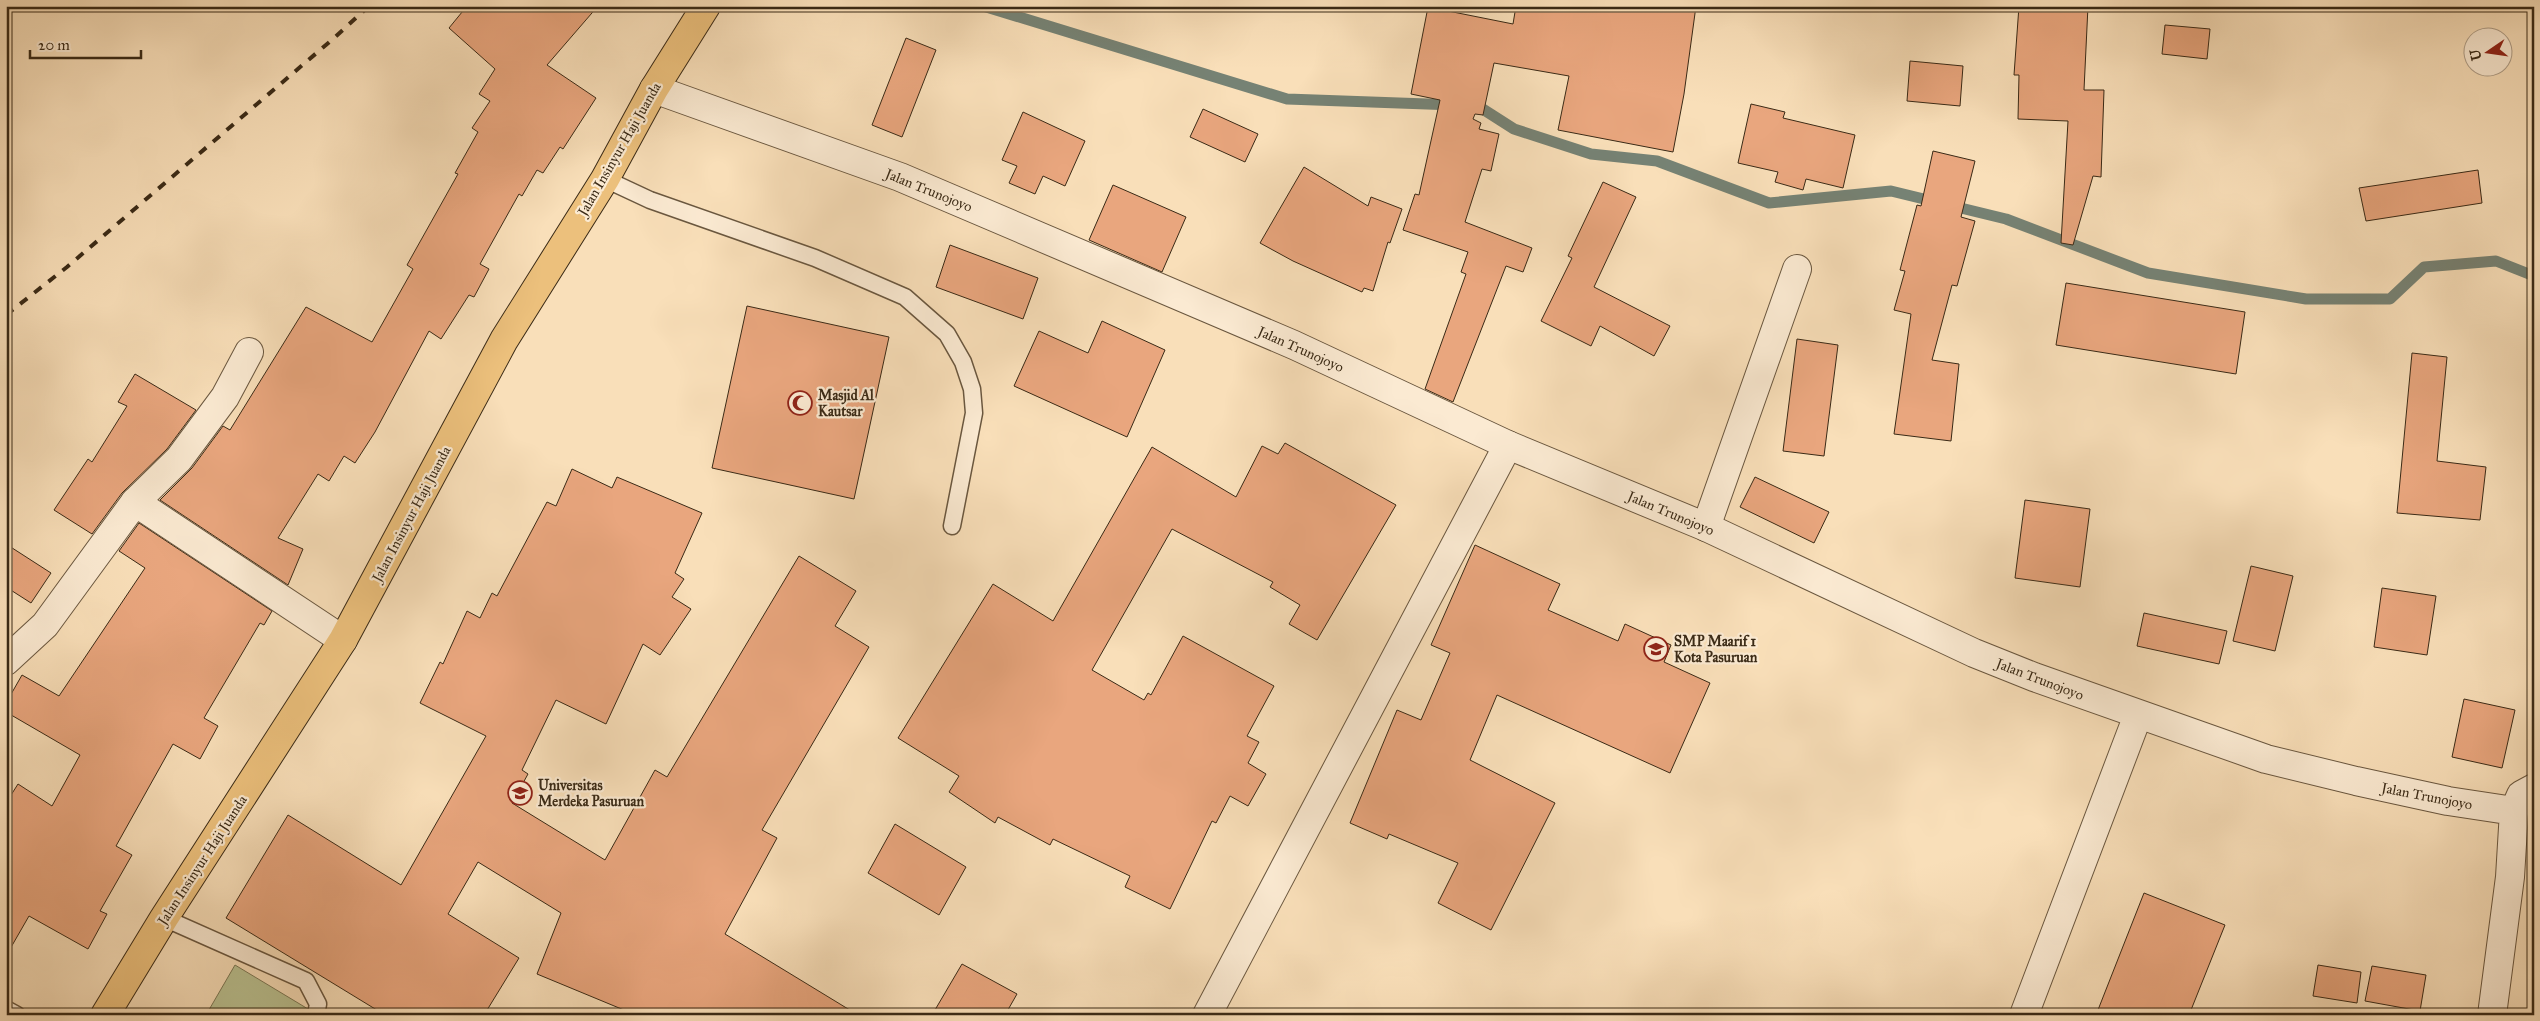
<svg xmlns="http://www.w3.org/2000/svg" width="2540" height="1021" font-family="'IM FELL Great Primer',serif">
<rect width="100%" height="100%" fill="#f9dfb9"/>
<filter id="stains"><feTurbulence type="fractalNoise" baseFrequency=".004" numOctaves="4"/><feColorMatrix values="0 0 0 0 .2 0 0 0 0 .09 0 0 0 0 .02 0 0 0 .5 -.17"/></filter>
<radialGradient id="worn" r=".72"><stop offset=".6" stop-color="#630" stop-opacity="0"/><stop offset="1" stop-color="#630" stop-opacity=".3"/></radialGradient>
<!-- green -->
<path fill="#bac292" stroke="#7a7654" d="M 235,965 L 318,1015 L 206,1015 Z"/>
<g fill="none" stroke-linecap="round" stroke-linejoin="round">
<!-- stream -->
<g stroke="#768274" stroke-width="11">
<path d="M 983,6 L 1287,99 L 1455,105"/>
<path d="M 1471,106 L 1478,106 L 1514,129 L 1591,154 L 1657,161 L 1769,203 L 1891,191 L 2006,219 L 2148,273 L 2306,299 L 2390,299 L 2424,267 L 2496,261 L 2534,276"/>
</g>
</g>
<!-- building -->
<g fill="#e9a67e" stroke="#3a2a16">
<path d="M 467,6 L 598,6 L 547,65 L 596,98 L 563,149 L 560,147 L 543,173 L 537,170 L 522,196 L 519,194 L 480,264 L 489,269 L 474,297 L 469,295 L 441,339 L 429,331 L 375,432 L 355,463 L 344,456 L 329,481 L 318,474 L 278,538 L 303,549 L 288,585 L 160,500 L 192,468 L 223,426 L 230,430 L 306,307 L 372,342 L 413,269 L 407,265 L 458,174 L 455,173 L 478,132 L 472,128 L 490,101 L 479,94 L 495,69 L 449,28 Z"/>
<path d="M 1516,6 L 1696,6 L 1684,94 L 1673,152 L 1558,130 L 1569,76 L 1494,63 L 1483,115 L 1475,114 L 1473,119 L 1481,123 L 1479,129 L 1499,134 L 1491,171 L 1482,169 L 1465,222 L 1532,248 L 1523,272 L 1506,266 L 1453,402 L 1425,389 L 1466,274 L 1461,272 L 1468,252 L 1403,230 L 1415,194 L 1419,195 L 1440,100 L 1411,94 L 1428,7 L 1513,24 Z"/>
<path d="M 2019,6 L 2088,6 L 2084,90 L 2104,90 L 2101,177 L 2093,176 L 2073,245 L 2061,243 L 2068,121 L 2018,119 L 2019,75 L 2014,75 Z"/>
<path d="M 2165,25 L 2210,29 L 2207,59 L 2162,54 Z"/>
<path d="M 906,38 L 936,50 L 902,137 L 872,125 Z"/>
<path d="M 1910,61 L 1963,66 L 1960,106 L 1907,101 Z"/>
<path d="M 1751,104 L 1785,112 L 1783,118 L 1855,135 L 1843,188 L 1806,179 L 1803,190 L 1775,182 L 1778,172 L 1738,163 Z"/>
<path d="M 1203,109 L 1258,134 L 1245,162 L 1190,137 Z"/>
<path d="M 1023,112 L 1085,141 L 1065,186 L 1043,176 L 1035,194 L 1009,183 L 1017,166 L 1002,160 Z"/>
<path d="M 1933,151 L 1975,161 L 1961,217 L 1975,221 L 1957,286 L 1952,285 L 1932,360 L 1959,364 L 1951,441 L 1894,434 L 1911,314 L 1894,310 L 1905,271 L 1900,270 L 1917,205 L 1921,206 Z"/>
<path d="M 1304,167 L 1368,206 L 1371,197 L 1402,209 L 1390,243 L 1388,242 L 1373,291 L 1364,288 L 1362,292 L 1293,261 L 1260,243 Z"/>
<path d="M 2478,170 L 2482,203 L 2366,221 L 2359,188 Z"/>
<path d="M 1603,182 L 1636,197 L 1594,287 L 1670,326 L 1654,356 L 1600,326 L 1591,346 L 1541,321 L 1572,258 L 1568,256 Z"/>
<path d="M 1113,185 L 1186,217 L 1162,272 L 1089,240 Z"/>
<path d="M 950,245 L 1038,278 L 1023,319 L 936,287 Z"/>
<path d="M 2066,283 L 2245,312 L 2236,374 L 2056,345 Z"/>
<path d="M 747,306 L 889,337 L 854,499 L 712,468 Z"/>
<path d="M 1102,321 L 1165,350 L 1127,437 L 1014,386 L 1039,331 L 1088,353 Z"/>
<path d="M 1797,339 L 1838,345 L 1824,456 L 1783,451 Z"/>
<path d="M 2412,353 L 2447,357 L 2437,461 L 2486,467 L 2480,520 L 2397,513 Z"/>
<path d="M 135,374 L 196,410 L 167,449 L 122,493 L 92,534 L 54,510 L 88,459 L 92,462 L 127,406 L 118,402 Z"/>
<path d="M 1285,443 L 1396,505 L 1317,640 L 1289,624 L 1300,605 L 1270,587 L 1273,582 L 1172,529 L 1092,670 L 1144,700 L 1148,693 L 1151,695 L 1183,636 L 1274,686 L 1247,736 L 1259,742 L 1248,763 L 1266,774 L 1248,806 L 1230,796 L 1216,823 L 1212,821 L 1170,909 L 1125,887 L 1130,876 L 1053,839 L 1050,845 L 998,817 L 995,823 L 949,792 L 959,776 L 898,738 L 993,584 L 1053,621 L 1152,447 L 1236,497 L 1262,446 L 1278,454 Z"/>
<path d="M 572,469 L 612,488 L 617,477 L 702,513 L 675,573 L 684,579 L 672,597 L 691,609 L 660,655 L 643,644 L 606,724 L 556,700 L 522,770 L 528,774 L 512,803 L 605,860 L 655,770 L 667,777 L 799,556 L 856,591 L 835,626 L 869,647 L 762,830 L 777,838 L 725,934 L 858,1015 L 636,1015 L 537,974 L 561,913 L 478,862 L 448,914 L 519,958 L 484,1015 L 385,1015 L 226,918 L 288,815 L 401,885 L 486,736 L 420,703 L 440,662 L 443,664 L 467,611 L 480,618 L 492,593 L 497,596 L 547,502 L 556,506 Z"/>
<path d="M 1755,477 L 1829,512 L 1814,543 L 1740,507 Z"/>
<path d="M 2025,500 L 2090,509 L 2080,587 L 2015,578 Z"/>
<path d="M 139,523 L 272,611 L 264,625 L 260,623 L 204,718 L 218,726 L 200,759 L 173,744 L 116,846 L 132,855 L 100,911 L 107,914 L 88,949 L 29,916 L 6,956 L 6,803 L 18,784 L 52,806 L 80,755 L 6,712 L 6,703 L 22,675 L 59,696 L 145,568 L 119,551 Z"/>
<path d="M 6,544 L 51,573 L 31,603 L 6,587 Z"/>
<path d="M 1475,545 L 1560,584 L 1548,610 L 1618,641 L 1625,624 L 1671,645 L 1664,662 L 1710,683 L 1670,773 L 1497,695 L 1470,760 L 1555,803 L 1491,930 L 1438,903 L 1458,863 L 1389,834 L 1387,839 L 1350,823 L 1397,710 L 1421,720 L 1450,653 L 1431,645 Z"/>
<path d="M 2251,566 L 2293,576 L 2275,651 L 2233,641 Z"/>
<path d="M 2382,588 L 2436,596 L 2427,655 L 2374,647 Z"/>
<path d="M 2144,613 L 2227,631 L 2219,664 L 2137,646 Z"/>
<path d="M 2464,699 L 2515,710 L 2502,768 L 2452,757 Z"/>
<path d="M 895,824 L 966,867 L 939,915 L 868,873 Z"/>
<path d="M 2144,893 L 2225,925 L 2189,1015 L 2096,1015 Z"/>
<path d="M 962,964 L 1017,994 L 1005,1015 L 932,1015 Z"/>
<path d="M 2318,965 L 2361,972 L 2357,1003 L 2313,996 Z"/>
<path d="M 2372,966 L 2426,975 L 2420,1011 L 2365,1001 Z"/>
</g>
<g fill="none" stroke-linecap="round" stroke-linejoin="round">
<!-- service casing -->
<g stroke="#6a573f" stroke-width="19">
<g id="service">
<path d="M 605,179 L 650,200 L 815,258 L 905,297 L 947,334 L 963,362 L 972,389 L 974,413 L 952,526"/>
<path d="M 164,918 L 306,981 L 318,1004 L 316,1015"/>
<path d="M 6,1009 L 17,1015"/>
</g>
</g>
<!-- minor casing -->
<g stroke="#6a573f" stroke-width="30">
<g id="minor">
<path d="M 135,502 L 179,459 L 225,397 L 249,352"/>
<path d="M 1706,527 L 1797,269"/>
<path d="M 6,661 L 45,625 L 135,502 L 343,640"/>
<path d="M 2514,811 L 2521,795 L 2534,788"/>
<path d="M 1207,1015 L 1508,445"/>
<path d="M 2024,1015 L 2138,715"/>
</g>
</g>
<!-- tertiary casing -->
<g stroke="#6a573f" stroke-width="30">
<path id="tertiary" d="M 654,89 L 900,177 L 1294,345 L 1508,445 L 1706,527 L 1974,653 L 2034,677 L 2266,759 L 2356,781 L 2448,801 L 2514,811 L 2510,877 L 2492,1015"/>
</g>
<!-- trunk casing -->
<g stroke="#3a2a16" stroke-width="30">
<path id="trunk" d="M 105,1015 L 164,918 L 343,640 L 504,340 L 605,179 L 654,89 L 706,6"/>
</g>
<!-- service -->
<use href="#service" stroke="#fbead2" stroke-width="16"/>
<!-- minor -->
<use href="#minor" stroke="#fbead2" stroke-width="28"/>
<!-- tertiary -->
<use href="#tertiary" stroke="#fbead2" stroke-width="28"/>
<!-- trunk -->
<use href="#trunk" stroke="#ecc07c" stroke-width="28"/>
<!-- rail -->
<path stroke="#3a2a16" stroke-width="4" stroke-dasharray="9 9" stroke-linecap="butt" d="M 6,315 L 67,267 L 334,38 L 369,6"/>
</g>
<!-- icons -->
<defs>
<g id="mosque-ring" transform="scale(1.25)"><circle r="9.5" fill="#fbead2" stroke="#8f2418" stroke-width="1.5"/><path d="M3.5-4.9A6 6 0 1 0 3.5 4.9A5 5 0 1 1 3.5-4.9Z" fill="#8f2418"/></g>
<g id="school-ring" transform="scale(1.25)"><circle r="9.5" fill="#fbead2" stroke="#8f2418" stroke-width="1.5"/><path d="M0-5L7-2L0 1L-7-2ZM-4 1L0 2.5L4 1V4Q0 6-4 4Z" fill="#8f2418"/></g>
<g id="university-ring" transform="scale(1.25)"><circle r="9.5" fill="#fbead2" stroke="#8f2418" stroke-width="1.5"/><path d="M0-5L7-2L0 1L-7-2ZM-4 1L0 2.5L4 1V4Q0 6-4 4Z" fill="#8f2418"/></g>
</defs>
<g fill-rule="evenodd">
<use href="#mosque-ring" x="800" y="403"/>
<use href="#school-ring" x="1656" y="649"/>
<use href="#university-ring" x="520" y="793"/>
</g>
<g text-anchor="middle" stroke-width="4.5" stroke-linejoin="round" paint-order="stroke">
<!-- street labels -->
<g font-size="14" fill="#3a2a16" stroke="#fbead2">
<text transform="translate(619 149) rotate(-60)" y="5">Jalan Insinyur Haji Juanda</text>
<text transform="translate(929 190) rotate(22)" y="5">Jalan Trunojoyo</text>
<text transform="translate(1301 349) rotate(24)" y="5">Jalan Trunojoyo</text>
<text transform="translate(1671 513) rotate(23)" y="5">Jalan Trunojoyo</text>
<text transform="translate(411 514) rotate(-62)" y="5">Jalan Insinyur Haji Juanda</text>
<text transform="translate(2040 679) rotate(21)" y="5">Jalan Trunojoyo</text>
<text transform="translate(2427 796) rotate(11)" y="5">Jalan Trunojoyo</text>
<text transform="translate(202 860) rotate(-57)" y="5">Jalan Insinyur Haji Juanda</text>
</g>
<!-- poi labels -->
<g font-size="14" font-weight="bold" fill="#3a2a16" stroke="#fbead2" text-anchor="start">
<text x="818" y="400">Masjid Al<tspan x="818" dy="16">Kautsar</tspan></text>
<text x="1674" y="646">SMP Maarif 1<tspan x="1674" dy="16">Kota Pasuruan</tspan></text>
<text x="538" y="790">Universitas<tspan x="538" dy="16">Merdeka Pasuruan</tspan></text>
</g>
</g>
<!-- margin -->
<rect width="2540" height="1021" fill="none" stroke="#f9dfb9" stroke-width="25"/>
<rect x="8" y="8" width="2525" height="1006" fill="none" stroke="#3a2a16" stroke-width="2.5"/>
<rect x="12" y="12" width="2515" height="996" fill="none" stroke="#3a2a16"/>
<!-- north arrow -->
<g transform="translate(2488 52) rotate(257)"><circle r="24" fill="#fbead2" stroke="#ae9d87"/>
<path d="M0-4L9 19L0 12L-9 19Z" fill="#8f2418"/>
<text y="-8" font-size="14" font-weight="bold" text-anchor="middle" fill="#3a2a16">U</text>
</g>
<!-- scale -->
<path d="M30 50v8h111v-8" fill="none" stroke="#3a2a16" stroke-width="2.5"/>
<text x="38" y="50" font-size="15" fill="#3a2a16" stroke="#fbead2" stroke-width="4" paint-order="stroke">20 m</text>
<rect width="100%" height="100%" filter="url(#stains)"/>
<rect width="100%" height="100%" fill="url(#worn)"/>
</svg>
